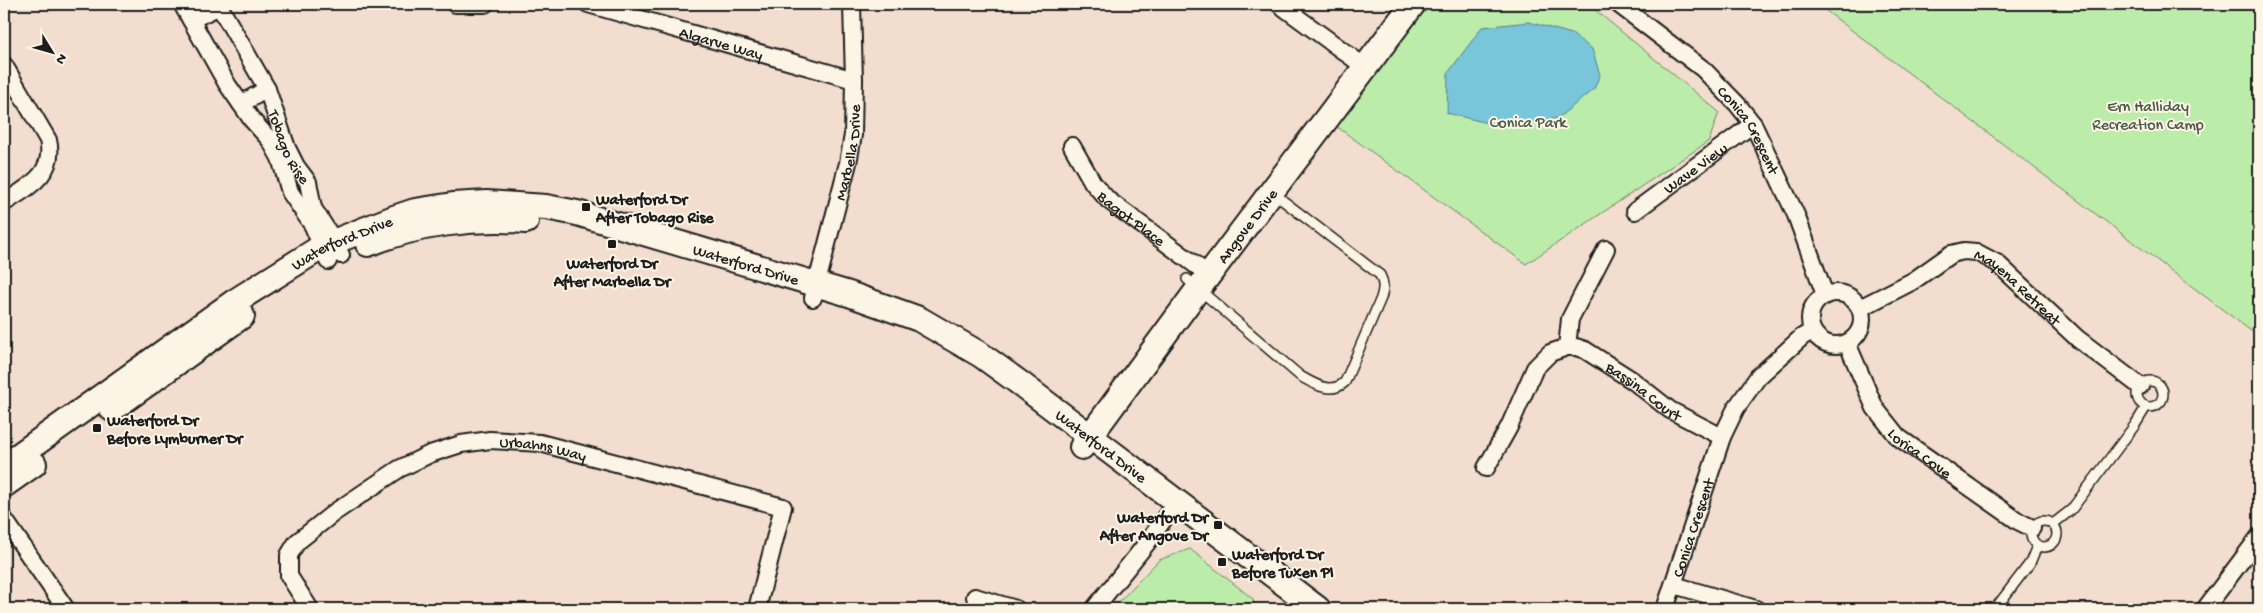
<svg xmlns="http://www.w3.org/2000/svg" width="2263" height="613" font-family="'Gochi Hand',sans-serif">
<rect width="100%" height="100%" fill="#f3ddcf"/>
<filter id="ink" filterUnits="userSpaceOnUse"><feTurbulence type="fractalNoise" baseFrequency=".02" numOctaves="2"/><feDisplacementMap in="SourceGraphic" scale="10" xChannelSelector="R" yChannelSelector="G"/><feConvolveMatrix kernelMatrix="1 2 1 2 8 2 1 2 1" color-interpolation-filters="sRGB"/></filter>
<g filter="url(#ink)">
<!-- green -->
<g fill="#bcecaa" stroke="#6c8463">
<path d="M 1429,4 L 1588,4 L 1719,112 L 1709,141 L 1526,264 L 1336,126 Z"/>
<path d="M 1817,4 L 2259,4 L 2259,337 Z"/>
<path d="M 1190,549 L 1253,599 L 1255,609 L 1112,609 L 1159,560 Z"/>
</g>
<!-- water -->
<path fill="#79c5d9" stroke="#54818d" d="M 1529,22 L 1572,34 L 1592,49 L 1600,75 L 1594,89 L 1558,118 L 1503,127 L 1447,113 L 1448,73 L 1482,27 Z"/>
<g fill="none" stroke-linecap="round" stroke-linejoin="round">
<!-- lane casing -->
<g stroke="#1c1c1c" stroke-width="12">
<g id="lane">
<path d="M 1187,279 L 1300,376 C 1314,384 1331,395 1345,382 L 1381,298 C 1384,289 1384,283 1380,275 L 1273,193"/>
<circle cx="2150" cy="394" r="13"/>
<circle cx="2044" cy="534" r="13"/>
<path d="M 2053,524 L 2071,510 L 2135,425 L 2146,407"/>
<path d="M 1995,609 L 2030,563 L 2037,546"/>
</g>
</g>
<!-- street casing -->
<g stroke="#1c1c1c" stroke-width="20">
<g id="street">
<path d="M 182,4 L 227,84 L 252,120 L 270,140 L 280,158 L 290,192 L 313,226 L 328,261"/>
<path id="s1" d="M 218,4 L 267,89 L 287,148 L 296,166 L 308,182 L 313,208 L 334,241 L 341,255"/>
<path d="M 455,4 L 485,4"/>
<path id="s2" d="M 588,4 L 854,80"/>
<path d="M 1279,4 L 1365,67"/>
<path id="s3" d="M 1618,4 L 1703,69 L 1737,104 L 1753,124 L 1796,215 L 1825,295"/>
<path d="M 191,20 L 219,6"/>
<path d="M 4,65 L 48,140 C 56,174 28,187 4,203"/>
<path d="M 241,104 L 267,89"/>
<path id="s4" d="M 1072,146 L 1093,183 L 1108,200 L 1209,275"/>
<path id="s5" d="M 1635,211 L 1753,124"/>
<circle cx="1836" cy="319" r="26"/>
<path id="s6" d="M 813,298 L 848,163 L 853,135 L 854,80 L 852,4"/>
<path id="s7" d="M 1860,308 L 1913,281 L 1951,254 L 1964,251 L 1976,252 L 1997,263 L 2078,339 L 2140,386"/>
<path id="s8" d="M 1847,343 L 1875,408 L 1898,437 L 2018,521 L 2032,528"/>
<path d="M 1567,347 L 1570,319 L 1606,249"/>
<path id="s9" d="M 1486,468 L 1509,427 L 1535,368 L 1550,353 L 1567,347 L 1576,347 L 1585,350 L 1632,380 L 1670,410 L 1722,437"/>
<path d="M 4,519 L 66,609"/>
<path d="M 1674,585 L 1756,609"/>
<path d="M 975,597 L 1016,609"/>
<path id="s10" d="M 310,609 L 289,576 L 289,555 L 297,542 L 335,512 L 399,469 L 430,454 L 461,444 L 490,440 L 540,443 L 783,507 L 757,609"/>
<path d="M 1094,609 L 1147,543 L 1176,502"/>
<path id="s11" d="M 1665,609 L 1722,437 L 1736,408 L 1758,377 L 1802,337 L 1812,331"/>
<path d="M 2205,609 L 2259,537"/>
</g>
</g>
<!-- secondary casing -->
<g stroke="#1c1c1c" stroke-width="28">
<g id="secondary">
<path d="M 368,244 C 417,224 473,217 526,221"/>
<path d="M 112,409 L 242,316"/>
<path id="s12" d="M 1082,447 L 1199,288 L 1413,4"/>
<path id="s13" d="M 4,466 L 234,302 L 323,246 L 394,218 L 415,211 L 453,205 L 487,203 L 546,207 L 577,213 L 849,294 L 919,319 L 981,355 L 1021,384 L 1318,609"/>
<path d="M 4,485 L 34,464"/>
</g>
</g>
<!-- lane -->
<use href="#lane" stroke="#fcf5e5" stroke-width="9"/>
<!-- street -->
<use href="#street" stroke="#fcf5e5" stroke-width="16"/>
<!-- secondary -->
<use href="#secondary" stroke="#fcf5e5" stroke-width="24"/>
</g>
</g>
<!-- markers -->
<g fill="#1c1c1c" stroke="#fcf5e5" stroke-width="2">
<rect x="581" y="202" width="10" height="10" rx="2.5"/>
<rect x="607" y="239" width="10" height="10" rx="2.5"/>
<rect x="92" y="423" width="10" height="10" rx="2.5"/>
<rect x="1213" y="520" width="10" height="10" rx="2.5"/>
<rect x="1217" y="557" width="10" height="10" rx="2.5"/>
</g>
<g text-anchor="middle" stroke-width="4" stroke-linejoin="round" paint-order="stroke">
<!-- street labels -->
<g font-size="16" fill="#1c1c1c" stroke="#fcf5e5">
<text dy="6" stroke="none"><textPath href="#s2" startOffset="139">Algarve Way</textPath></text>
<text dy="6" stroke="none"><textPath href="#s3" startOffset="184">Conica Crescent</textPath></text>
<text dy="6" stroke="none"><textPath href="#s1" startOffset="160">Tobago Rise</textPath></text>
<text dy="6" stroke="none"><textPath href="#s6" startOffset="150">Marbella Drive</textPath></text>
<text dy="6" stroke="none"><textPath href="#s5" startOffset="74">Wave View</textPath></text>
<text dy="6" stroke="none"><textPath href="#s4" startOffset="95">Bagot Place</textPath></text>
<text dy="6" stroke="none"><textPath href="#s12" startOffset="276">Angove Drive</textPath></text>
<text dy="6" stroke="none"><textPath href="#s13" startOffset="406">Waterford Drive</textPath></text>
<text dy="6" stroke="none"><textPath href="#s13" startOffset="826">Waterford Drive</textPath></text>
<text dy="6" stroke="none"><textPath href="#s7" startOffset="186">Mayena Retreat</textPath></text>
<text dy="6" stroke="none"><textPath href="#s9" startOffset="241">Bassina Court</textPath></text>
<text dy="6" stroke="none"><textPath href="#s13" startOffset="1230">Waterford Drive</textPath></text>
<text dy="6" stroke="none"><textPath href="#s10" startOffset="351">Urbahns Way</textPath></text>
<text dy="6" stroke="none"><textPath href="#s8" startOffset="135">Lorica Cove</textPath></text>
<text dy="6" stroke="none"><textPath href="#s11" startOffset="86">Conica Crescent</textPath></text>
</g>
<!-- park labels -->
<g font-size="16" fill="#4c5a47" stroke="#fcf5e5">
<text x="2148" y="111">Ern Halliday<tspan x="2148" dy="18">Recreation Camp</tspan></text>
<text x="1528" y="127">Conica Park</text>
</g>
<!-- poi labels -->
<g font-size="16" font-weight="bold" fill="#1c1c1c" stroke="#fcf5e5" text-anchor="start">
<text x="596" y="204">Waterford Dr<tspan x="596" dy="18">After Tobago Rise</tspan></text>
<text x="612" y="268" text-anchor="middle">Waterford Dr<tspan x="612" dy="18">After Marbella Dr</tspan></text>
<text x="107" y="425">Waterford Dr<tspan x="107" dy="18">Before Lymburner Dr</tspan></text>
<text x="1208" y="522" text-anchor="end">Waterford Dr<tspan x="1208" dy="18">After Angove Dr</tspan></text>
<text x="1232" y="559">Waterford Dr<tspan x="1232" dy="18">Before Tuxen Pl</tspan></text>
</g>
</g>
<!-- margin -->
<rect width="2263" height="613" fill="none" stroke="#fcf5e5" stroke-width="20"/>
<rect x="10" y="10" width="2243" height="593" fill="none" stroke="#1c1c1c" stroke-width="2" filter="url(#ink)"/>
<!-- north arrow -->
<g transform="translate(52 52) rotate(127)" stroke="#fcf5e5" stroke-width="4" paint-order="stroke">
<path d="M0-4L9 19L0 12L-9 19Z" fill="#1c1c1c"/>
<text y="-8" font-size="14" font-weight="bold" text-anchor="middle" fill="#1c1c1c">N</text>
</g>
</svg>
